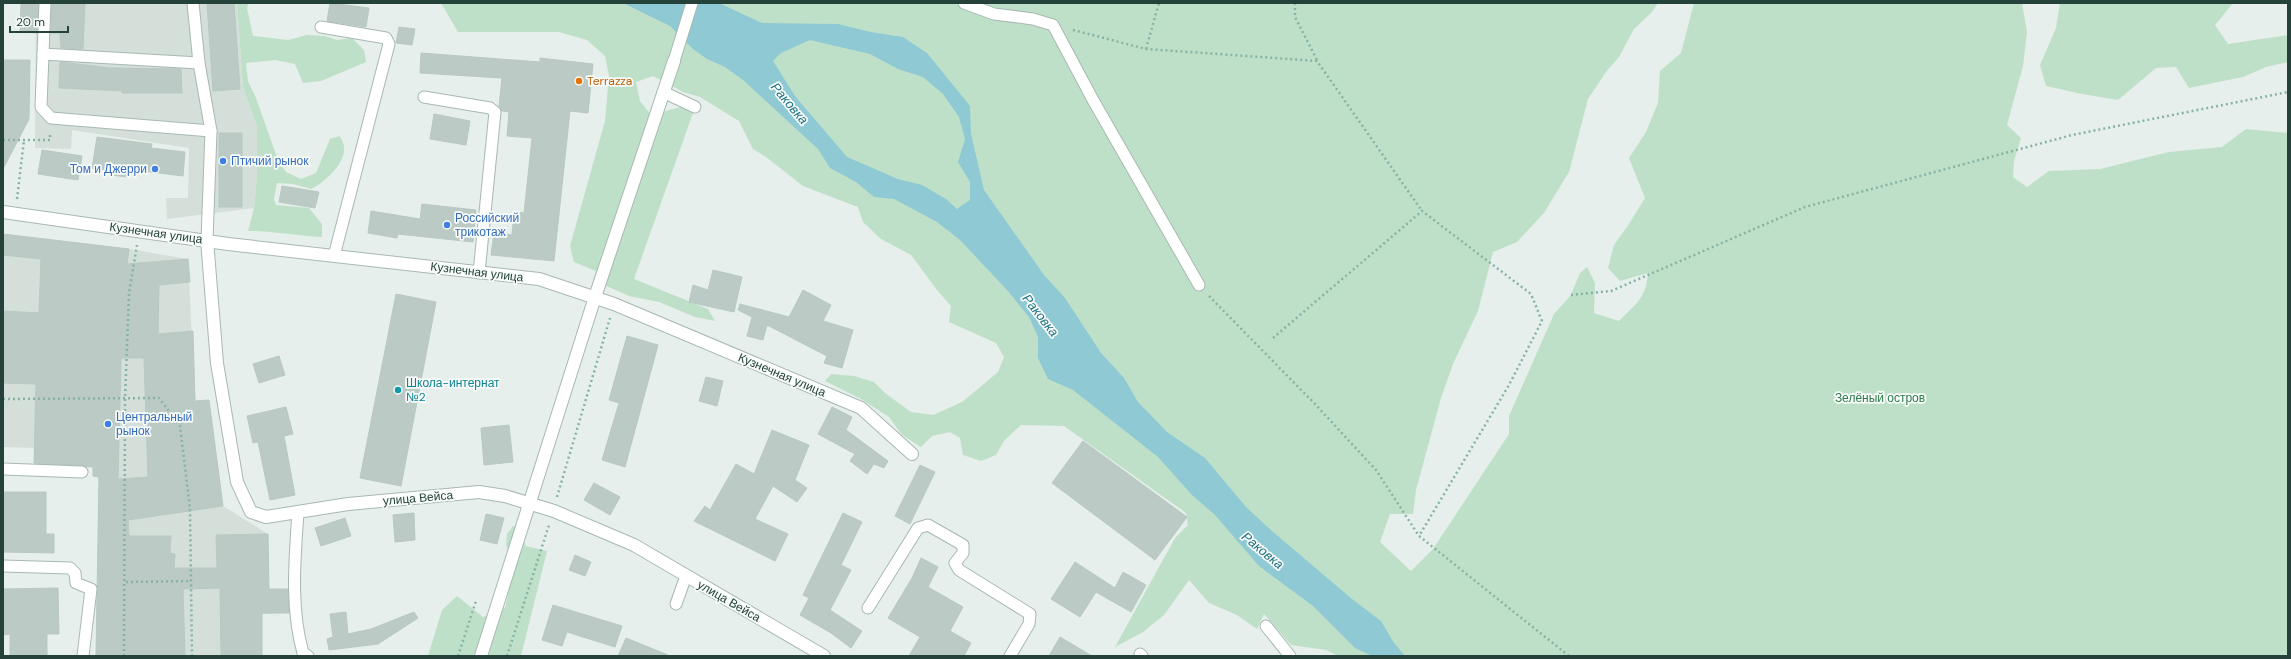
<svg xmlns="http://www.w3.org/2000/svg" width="2291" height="659" font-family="'DM Sans',sans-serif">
<rect width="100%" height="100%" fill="#e6efeb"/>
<!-- built -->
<g fill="#d4dfda">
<path d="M 36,3 L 237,3 L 243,87 L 257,126 L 257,175 L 254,208 L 167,219 L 166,198 L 188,198 L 189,148 L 72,130 L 71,149 L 35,148 Z"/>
<path d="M 3,234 L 129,249 L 188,259 L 195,401 L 209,400 L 223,506 L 268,534 L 269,589 L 289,589 L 290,613 L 262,614 L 262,656 L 96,656 L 99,477 L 93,476 L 93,466 L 34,465 L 34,448 L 3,447 Z"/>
</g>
<!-- green -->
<g fill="#bfe0c8">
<path d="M 237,3 L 249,3 L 247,8 L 253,36 L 288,40 L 307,35 L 325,36 L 337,40 L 352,38 L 364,50 L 366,62 L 321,81 L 303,83 L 295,64 L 275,60 L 246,63 L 248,81 L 256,98 L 278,160 L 286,172 L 301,179 L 316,173 L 330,139 L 339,136 C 356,155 327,181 311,189 L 293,184 L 277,183 L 274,199 L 276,205 L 309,208 L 322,224 L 322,237 C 297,236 273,231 248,231 L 254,208 L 257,175 L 257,126 L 243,87 Z"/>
<path d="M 441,3 L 1658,3 L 1651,13 L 1634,29 L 1619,57 L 1606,72 L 1588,99 L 1569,172 L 1544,213 L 1517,242 L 1493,252 L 1478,311 L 1453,364 L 1441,398 L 1416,490 L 1413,514 L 1390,514 L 1380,542 L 1411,571 L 1433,549 L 1509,434 L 1509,416 L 1554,314 L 1571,295 L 1580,273 L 1587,267 L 1595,283 L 1594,313 L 1619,321 C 1636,304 1646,298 1648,273 L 1620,281 L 1608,268 L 1614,245 L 1629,224 L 1645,198 L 1629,158 L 1646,132 L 1658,103 L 1660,71 L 1681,53 L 1694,3 L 2022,3 L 2027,32 L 2023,66 L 2007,125 L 2021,138 L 2014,161 L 2013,177 L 2027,187 L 2049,171 L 2100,169 L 2169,152 L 2222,147 L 2246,129 L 2288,133 L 2288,656 L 1338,656 L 1326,650 L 1291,645 L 1264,614 L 1257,629 L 1237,615 L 1209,603 L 1189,580 L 1164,615 L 1143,632 L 1115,647 L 1175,538 L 1188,525 L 1186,513 L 1064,426 L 1021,425 L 1004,441 L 996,455 L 981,461 L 963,455 L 960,438 L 950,432 L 932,436 L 921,447 L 902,435 L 889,417 L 861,399 L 825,381 L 831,374 L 854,376 L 874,382 L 885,393 L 911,412 L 933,415 L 962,402 L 979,388 L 998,372 L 1004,357 L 996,343 L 949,322 L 951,306 L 937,290 L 911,255 L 881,239 L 863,222 L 858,207 L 803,186 L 766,157 L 753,149 L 739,121 L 700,97 L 683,92 L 653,76 L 636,82 L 640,101 L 651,115 L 681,107 L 693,113 L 634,279 L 708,309 L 715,321 L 695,317 L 659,302 L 629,296 L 593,280 L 596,271 L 574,262 L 570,246 L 605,121 L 609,76 L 605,56 L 587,40 L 559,32 L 458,32 Z"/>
<path d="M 2060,3 L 2233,3 L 2215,25 L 2228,44 L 2288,35 L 2288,62 L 2266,67 L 2243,77 L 2189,88 L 2176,67 L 2156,68 L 2118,100 L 2082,94 L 2046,86 L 2040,65 L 2056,28 Z"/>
<path d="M 513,526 L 518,527 L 526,546 L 547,551 L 521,656 L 428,656 L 442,610 L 457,596 L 483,617 L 505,608 L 508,594 L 510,553 L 506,546 L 507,534 Z"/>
</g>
<!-- water -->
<path fill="#8ec9d4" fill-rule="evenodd" d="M 623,3 L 719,3 L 762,23 L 838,24 L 871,32 L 903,37 L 927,53 L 970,106 L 971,134 L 984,190 L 1044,275 L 1065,298 L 1101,353 L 1124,378 L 1138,402 L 1167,432 L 1205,458 L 1246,507 L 1272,531 L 1352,599 L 1381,621 L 1394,643 L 1405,656 L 1372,656 L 1355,648 L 1313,606 L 1259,566 L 1215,515 L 1192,495 L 1158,457 L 1073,390 L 1048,379 L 1038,358 L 1038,337 L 1029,317 L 1008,291 L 960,240 L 937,222 L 894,199 L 874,197 L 856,182 L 830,168 L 818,149 L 743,80 L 725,67 L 707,59 L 693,49 L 670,26 ZM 810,40 L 870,54 L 898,69 L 923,77 L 943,94 L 959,117 L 965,139 L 958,162 L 970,182 L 970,200 L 957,209 L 946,199 L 922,185 L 898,179 L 847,157 L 795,96 L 773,61 L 781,53 Z"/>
<!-- building -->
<g fill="#bbcac4" stroke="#b8c9c2" fill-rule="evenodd">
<path d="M 21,3 L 38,3 L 37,33 L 20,32 Z"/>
<path d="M 52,3 L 85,3 L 83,49 L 61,48 L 60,33 L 51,33 Z"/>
<path d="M 207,3 L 234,3 L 240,89 L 213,91 Z"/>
<path d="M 330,3 L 369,8 L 366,27 L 327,21 Z"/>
<path d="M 399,27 L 415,29 L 412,45 L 396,43 Z"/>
<path d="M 421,53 L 540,62 L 540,58 L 593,64 L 588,113 L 570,111 L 554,261 L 491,255 L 494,233 L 512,235 L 514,212 L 524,213 L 532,138 L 507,136 L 509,112 L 502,111 L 499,106 L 502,78 L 420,73 Z"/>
<path d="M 3,60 L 30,60 L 29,119 L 3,169 Z"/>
<path d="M 60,62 L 111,68 L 181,69 L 182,93 L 122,93 L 122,91 L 59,88 Z"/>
<path d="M 434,114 L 470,121 L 466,145 L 430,139 Z"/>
<rect x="219" y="133" width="23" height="74"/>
<path d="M 97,137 L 152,144 L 151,148 L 185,152 L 183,176 L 128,169 L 127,177 L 112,175 L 113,171 L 92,168 Z"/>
<path d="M 42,150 L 82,156 L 78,180 L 38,174 Z"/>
<path d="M 282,186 L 319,192 L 315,208 L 279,202 Z"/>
<path d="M 422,204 L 476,210 L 473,242 L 398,234 L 397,238 L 368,233 L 371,211 L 420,219 Z"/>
<path d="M 3,234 L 129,249 L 127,264 L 188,259 L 190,282 L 159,285 L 158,334 L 193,331 L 195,401 L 209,400 L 223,506 L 128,520 L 129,536 L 171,536 L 170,553 L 175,554 L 174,568 L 217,568 L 216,535 L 268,534 L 269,589 L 288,589 L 289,613 L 262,613 L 262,656 L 221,656 L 220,588 L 183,589 L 185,656 L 96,656 L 99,477 L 93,476 L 93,467 L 34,463 L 36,384 L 3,383 L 3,311 L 39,313 L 41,259 L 3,255 ZM 121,358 L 144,358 L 148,477 L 118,479 Z"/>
<path d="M 713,270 L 742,277 L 734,312 L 689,302 L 693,285 L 708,290 Z"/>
<path d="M 803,290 L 831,305 L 823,321 L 853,330 L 842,368 L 824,363 L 827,356 L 767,325 L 763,340 L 747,336 L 752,317 L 738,310 L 740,304 L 789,317 Z"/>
<path d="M 396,294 L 436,302 L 401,486 L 360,478 Z"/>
<path d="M 627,336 L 658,345 L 625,467 L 602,460 L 619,403 L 609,400 Z"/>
<path d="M 279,356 L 285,375 L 259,383 L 253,364 Z"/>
<path d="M 706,377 L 723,381 L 717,406 L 699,401 Z"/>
<path d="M 286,407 L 293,434 L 284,436 L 295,495 L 270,500 L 258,442 L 253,443 L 247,416 Z"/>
<path d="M 832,407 L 852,417 L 846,430 L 888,461 L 884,468 L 874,464 L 867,474 L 850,461 L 855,454 L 818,434 Z"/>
<path d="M 509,425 L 513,462 L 484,465 L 481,428 Z"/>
<path d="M 772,430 L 809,445 L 795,480 L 807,488 L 797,502 L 773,486 L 755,519 L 788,534 L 775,561 L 694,521 L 705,506 L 710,510 L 736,464 L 754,474 Z"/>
<path d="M 1083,441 L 1187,517 L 1155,560 L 1052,483 Z"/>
<path d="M 920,465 L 935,472 L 910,524 L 895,516 Z"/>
<path d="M 594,483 L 620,497 L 610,515 L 584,500 Z"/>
<path d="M 3,492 L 46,492 L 46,534 L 54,534 L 54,553 L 3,552 Z"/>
<path d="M 414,513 L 415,540 L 395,542 L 393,515 Z"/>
<path d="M 843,513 L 862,522 L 841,565 L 851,570 L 830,610 L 862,631 L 851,648 L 831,633 L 800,615 L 809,598 L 803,595 Z"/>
<path d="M 486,514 L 504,518 L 497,544 L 480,540 Z"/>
<path d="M 345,518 L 351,536 L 321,546 L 315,528 Z"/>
<path d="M 575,555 L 591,562 L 585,576 L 569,570 Z"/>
<path d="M 921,558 L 938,567 L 928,587 L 963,607 L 950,631 L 971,643 L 964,656 L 909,656 L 920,637 L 888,618 L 912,578 Z"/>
<path d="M 1075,562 L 1115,588 L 1123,572 L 1146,585 L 1131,612 L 1096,592 L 1080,617 L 1051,599 Z"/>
<path d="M 58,588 L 59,634 L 47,634 L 47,656 L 10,656 L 10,634 L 3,635 L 3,589 Z"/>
<path d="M 553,605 L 622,626 L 615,647 L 567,632 L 562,646 L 542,640 Z"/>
<path d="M 346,612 L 348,634 L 371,629 L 414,612 L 418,618 L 378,644 L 329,650 L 327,639 L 333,637 L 330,614 Z"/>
<path d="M 1060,637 L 1092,656 L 1049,656 Z"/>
<path d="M 626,638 L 668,655 L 668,656 L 618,656 Z"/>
</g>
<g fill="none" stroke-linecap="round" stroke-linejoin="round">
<!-- service casing -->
<g stroke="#a8b8b2" stroke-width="13">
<g id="service">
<path d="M 45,3 L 43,54 L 199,63"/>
<path d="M 193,3 L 199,63 L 211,131 L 207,240"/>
<path d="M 964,3 L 994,14 L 1033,19 L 1053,25 L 1093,100 L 1199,285"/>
<path d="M 321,27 L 386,38 L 389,44 L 334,256"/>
<path d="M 43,54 L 41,107 L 51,118 L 211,131"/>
<path d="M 674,61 L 692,3"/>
<path d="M 663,92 L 695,107"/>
<path d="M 424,97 L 490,108 L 495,112 L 479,273"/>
<path d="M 3,469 L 82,472"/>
<path d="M 298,512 C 295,558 290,607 303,653 L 308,656"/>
<path d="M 3,566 L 70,568 L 75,573 L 76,583 L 91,589 L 83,656"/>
<path d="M 676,604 L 686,576"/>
<path d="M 868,608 L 918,528 L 928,525 L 963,545 L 963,553 L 955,563 L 959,570 L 1030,614 L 1029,624 L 1010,656"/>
<path d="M 1266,626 L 1290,656"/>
<path d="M 1140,654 L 1142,656"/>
</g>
</g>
<!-- minor casing -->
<g stroke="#a8b8b2" stroke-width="14">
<g id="minor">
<path d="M 3,212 L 228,244 L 539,279 L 614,304 L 861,408 L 912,454"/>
<path d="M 207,240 L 217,363 L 237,482 L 251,512 L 266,517 L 348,504 L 479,492 L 505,496 L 554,511 L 634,545 L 824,656"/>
<path d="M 481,656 L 595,297 L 674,61"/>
</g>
</g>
<!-- path -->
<g stroke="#86b3a5" stroke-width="2.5" stroke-dasharray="2 3" stroke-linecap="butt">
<path d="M 1295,3 L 1295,17 L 1317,60"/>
<path d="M 1073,30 L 1146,49 L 1317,61 L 1422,211"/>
<path d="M 1146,49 L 1159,3"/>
<path d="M 3,140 L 50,140 L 50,133"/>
<path d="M 17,199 L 24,140"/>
<path d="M 1571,295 L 1611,291 L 1805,207 L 2072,135 L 2288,92"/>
<path d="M 1209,296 L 1315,404 L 1376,470 L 1419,536 L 1569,656"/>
<path d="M 1273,338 L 1422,211 L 1531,294 L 1542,321 L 1509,385 L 1419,536"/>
<path d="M 3,399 L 159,398 L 180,426 L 190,508 L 192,656"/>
<path d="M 557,497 L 610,318"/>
<path d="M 126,582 L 191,581"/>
<path d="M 124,656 L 125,400 L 129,293 L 137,245"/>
<path d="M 458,656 L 476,601"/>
<path d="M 507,656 L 549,525"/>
</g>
<!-- service -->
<use href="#service" stroke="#fff" stroke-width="11"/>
<!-- minor -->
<use href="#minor" stroke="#fff" stroke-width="12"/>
</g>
<!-- markers -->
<circle fill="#e8710a" stroke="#f7fbf9" stroke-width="1.5" cx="579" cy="81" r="4"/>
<g fill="#3f7fe0" stroke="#f7fbf9" stroke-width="1.5">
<circle cx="223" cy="161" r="4"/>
<circle cx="155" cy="169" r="4"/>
<circle cx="447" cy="225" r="4"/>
<circle cx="108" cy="424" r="4"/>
</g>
<circle fill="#0f9aa8" stroke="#f7fbf9" stroke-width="1.5" cx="398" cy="390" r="4"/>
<g text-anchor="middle" stroke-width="3.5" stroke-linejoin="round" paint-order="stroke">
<!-- food labels -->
<g font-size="12" fill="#c56008" stroke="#f7fbf9" text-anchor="start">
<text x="587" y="85">Terrazza</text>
</g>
<!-- shop labels -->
<g font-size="12" fill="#366cbe" stroke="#f7fbf9" text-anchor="start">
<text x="231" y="165">Птичий рынок</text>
<text x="147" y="173" text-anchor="end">Том и Джерри</text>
<text x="455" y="222">Российский<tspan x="455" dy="14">трикотаж</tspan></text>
<text x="116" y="421">Центральный<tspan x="116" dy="14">рынок</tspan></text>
</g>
<!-- street labels -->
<g font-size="12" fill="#24423a" stroke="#f7fbf9">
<text transform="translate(156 233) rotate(8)" y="4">Кузнечная улица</text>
<text transform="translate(477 272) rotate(7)" y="4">Кузнечная улица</text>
<text transform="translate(782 375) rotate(23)" y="4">Кузнечная улица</text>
<text transform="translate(418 498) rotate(-5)" y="4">улица Вейса</text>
<text transform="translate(729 601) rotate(30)" y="4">улица Вейса</text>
</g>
<!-- culture labels -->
<g font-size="12" fill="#0d838f" stroke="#f7fbf9" text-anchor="start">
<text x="406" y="387">Школа-интернат<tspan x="406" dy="14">№2</tspan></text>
</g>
<!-- park labels -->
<g font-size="12" fill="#2d7a4b" stroke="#f7fbf9">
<text x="1880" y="402">Зелёный остров</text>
</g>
<!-- water labels -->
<g font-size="13" font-style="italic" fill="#1c6f80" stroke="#f7fbf9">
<text transform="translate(790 103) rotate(50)" y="5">Раковка</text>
<text transform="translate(1041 315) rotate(52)" y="5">Раковка</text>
<text transform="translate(1263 550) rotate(40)" y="5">Раковка</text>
</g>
</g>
<!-- border -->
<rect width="2291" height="659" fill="none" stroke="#24423a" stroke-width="8"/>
<!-- scale -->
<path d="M10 26v6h58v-6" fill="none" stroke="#24423a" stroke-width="2"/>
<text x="16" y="26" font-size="12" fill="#24423a" stroke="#f7fbf9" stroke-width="3" paint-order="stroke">20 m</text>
</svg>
